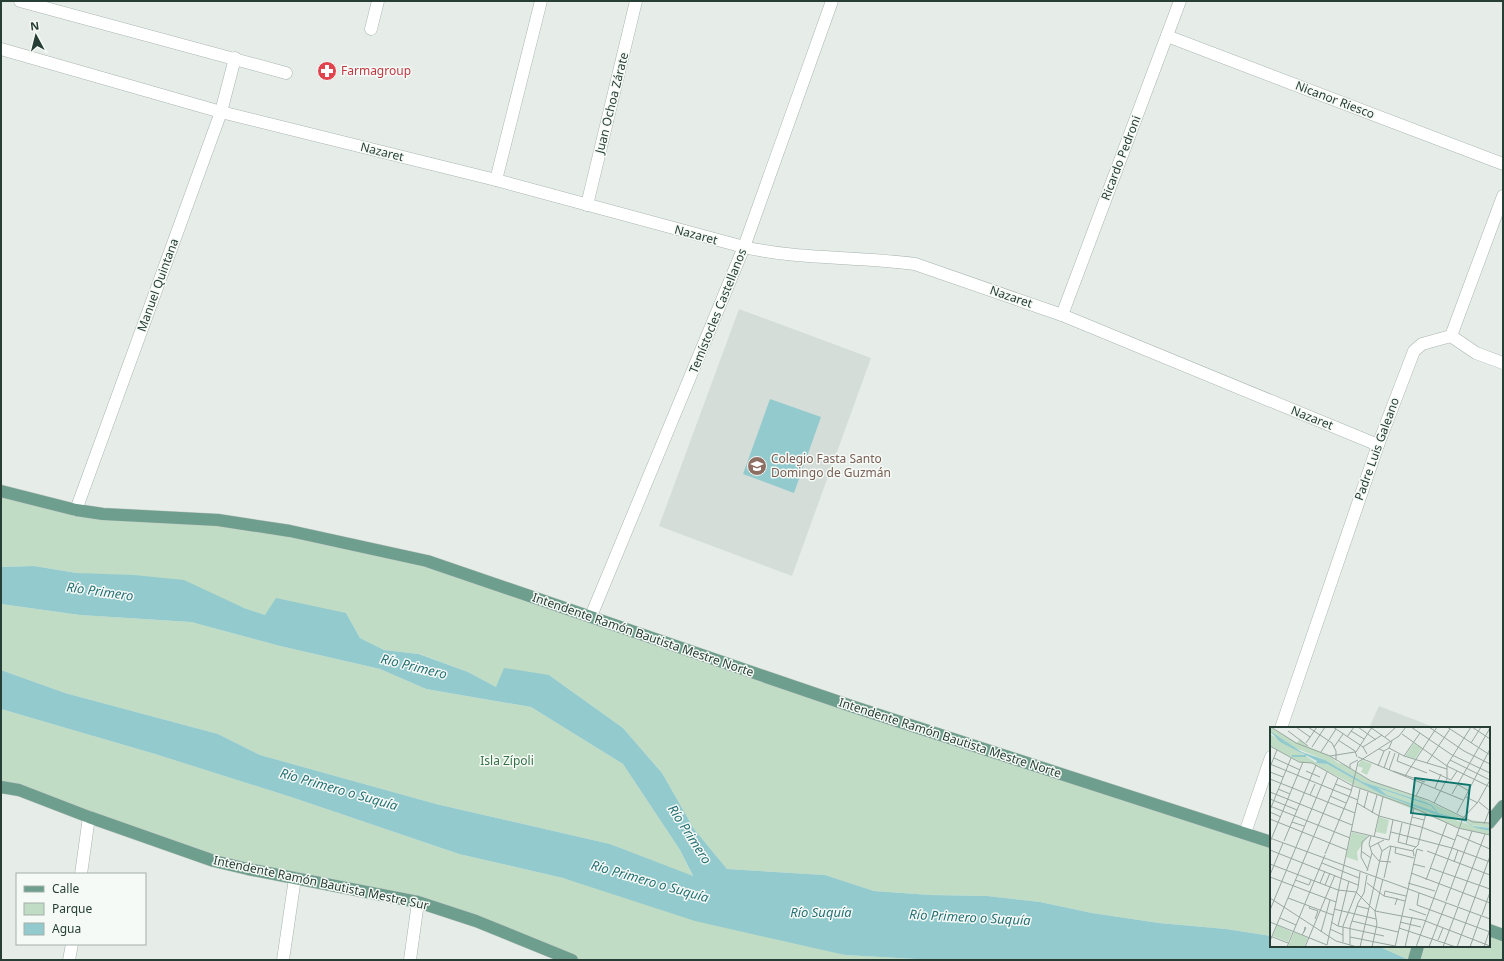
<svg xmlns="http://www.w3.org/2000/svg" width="1504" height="961" font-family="'Noto Sans',sans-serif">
<rect width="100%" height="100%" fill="#e6ede9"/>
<!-- built -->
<g fill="#d4ddd8">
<path d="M 739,309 L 871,358 L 792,576 L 659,526 Z"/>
<path d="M 1379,706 L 1436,728 L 1369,728 Z"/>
</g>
<!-- green -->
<g fill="#c1dcc5">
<path d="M 1,491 L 52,504 L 218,520 L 427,561 L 1271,842 L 1271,936 L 1226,929 L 1159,923 L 1092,913 L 1040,902 L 987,896 L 930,895 L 874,891 L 825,875 L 727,869 L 694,829 L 662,773 L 623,728 L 549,675 L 496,687 L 468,672 L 420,654 L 384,650 L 360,638 L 346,613 L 265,615 L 244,608 L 77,573 L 34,566 L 1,567 Z"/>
<path d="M 1,604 L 80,615 L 191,622 L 280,646 L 380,669 L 426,689 L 531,707 L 623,764 L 680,850 L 693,877 L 610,844 L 436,804 L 260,755 L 218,734 L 65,693 L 1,670 Z"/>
<path d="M 1,709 L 155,754 L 294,798 L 459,854 L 563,878 L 845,955 L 934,960 L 572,960 L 476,921 L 248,869 L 1,787 Z"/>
<path d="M 1489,930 L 1503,935 L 1503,960 L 1409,960 L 1380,947 L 1373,946 L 1489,946 Z"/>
</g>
<!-- water -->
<g fill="#93cacd">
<path d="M 770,399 L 821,417 L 794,493 L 743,474 Z"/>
<path d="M 34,566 L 77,573 L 134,575 L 184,580 L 244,608 L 265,615 L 276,598 L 346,613 L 360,638 L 384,650 L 419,654 L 468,672 L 496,687 L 504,668 L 549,675 L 623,728 L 662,773 L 694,829 L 727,869 L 825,875 L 874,891 L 930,895 L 987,896 L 1040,902 L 1092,913 L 1159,923 L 1226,929 L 1271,936 L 1271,946 L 1373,946 L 1380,947 L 1409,960 L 934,960 L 845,955 L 695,921 L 563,878 L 459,854 L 294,798 L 155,754 L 1,709 L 1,670 L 65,693 L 218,734 L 260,755 L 436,804 L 610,844 L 693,876 L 680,850 L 623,764 L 531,707 L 426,689 L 380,669 L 280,646 L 191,622 L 80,615 L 1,604 L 1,567 Z"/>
</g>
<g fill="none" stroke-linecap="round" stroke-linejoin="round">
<!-- minor casing -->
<g stroke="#a9b5af" stroke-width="13">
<g id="minor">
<path d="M 20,1 L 286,73"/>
<path d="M 371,29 L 378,1"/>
<path d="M 1167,36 L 1503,164"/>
<path d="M 1,49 L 221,112 L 496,180 L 744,247 C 800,260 858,256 915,264 L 1062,315 L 1378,445"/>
<path d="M 496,180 L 541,1"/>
<path d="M 587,205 L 636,1"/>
<path d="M 1062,315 L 1180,1"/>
<path d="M 1451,336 L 1503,196"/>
<path d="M 1451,336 L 1476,353 L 1503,363"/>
<path d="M 76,510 L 221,112 L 235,58"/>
<path d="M 591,616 L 744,247 L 832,1"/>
<path d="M 1281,728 L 1378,445 L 1414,351 L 1422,344 L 1451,336"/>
<path d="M 1245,833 L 1271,757"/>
<path d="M 81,874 L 89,817"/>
<path d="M 69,960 L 72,944"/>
<path d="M 283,960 L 295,878"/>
<path d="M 410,960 L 418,902"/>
</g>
</g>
<!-- major casing -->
<g stroke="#c2c9c6" stroke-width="13">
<g id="major">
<path d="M 1,491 L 76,510 L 103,514 L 218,520 L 290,531 L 427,561 L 851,706 L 1271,842"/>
<path d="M 1,787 L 19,790 L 89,817 L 214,861 L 248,869 L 418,902 L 476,921 L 572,960"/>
<path d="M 1489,823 L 1503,806"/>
<path d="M 1489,930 L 1503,935"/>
<path d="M 1414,960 L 1418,946"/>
</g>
</g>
<!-- minor -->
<use href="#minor" stroke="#fff" stroke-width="12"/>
<!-- major -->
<use href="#major" stroke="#6e9e8d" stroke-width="12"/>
</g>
<!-- icons -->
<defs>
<g id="pharmacy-disc" transform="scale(1)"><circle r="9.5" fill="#e0444e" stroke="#f6faf7"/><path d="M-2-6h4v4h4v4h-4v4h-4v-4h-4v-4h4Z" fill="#fff"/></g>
<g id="school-disc" transform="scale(1)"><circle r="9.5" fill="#8d6e63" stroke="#f6faf7"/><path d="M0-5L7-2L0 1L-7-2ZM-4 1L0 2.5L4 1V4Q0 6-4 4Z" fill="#fff"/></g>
</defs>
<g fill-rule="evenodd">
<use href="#pharmacy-disc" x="327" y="71"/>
<use href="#school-disc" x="757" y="466"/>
</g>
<g text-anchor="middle" stroke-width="3" stroke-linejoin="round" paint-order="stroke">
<!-- health labels -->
<g font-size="12" fill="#be3a42" stroke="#f6faf7" text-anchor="start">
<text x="341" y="75">Farmagroup</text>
</g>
<!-- street labels -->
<g font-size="12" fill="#263e35" stroke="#f6faf7">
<text transform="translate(1335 100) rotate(21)" y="4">Nicanor Riesco</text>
<text transform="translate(612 103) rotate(-76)" y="4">Juan Ochoa Zárate</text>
<text transform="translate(382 152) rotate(14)" y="4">Nazaret</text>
<text transform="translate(1121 158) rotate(-69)" y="4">Ricardo Pedroni</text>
<text transform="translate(696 235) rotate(15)" y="4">Nazaret</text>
<text transform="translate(158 285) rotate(-70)" y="4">Manuel Quintana</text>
<text transform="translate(1011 297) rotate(19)" y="4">Nazaret</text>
<text transform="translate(718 311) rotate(-68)" y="4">Temístocles Castellanos</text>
<text transform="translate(1312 418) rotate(22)" y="4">Nazaret</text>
<text transform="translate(1377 449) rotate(-70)" y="4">Padre Luis Galeano</text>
<text transform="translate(643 635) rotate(19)" y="4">Intendente Ramón Bautista Mestre Norte</text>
<text transform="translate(950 738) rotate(18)" y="4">Intendente Ramón Bautista Mestre Norte</text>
<text transform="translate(321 883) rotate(12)" y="4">Intendente Ramón Bautista Mestre Sur</text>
</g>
<!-- education labels -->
<g font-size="12" fill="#785e54" stroke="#f6faf7" text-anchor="start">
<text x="771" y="463">Colegio Fasta Santo<tspan x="771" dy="14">Domingo de Guzmán</tspan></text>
</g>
<!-- park labels -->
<g font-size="12" fill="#347145" stroke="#f6faf7">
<text x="507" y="765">Isla Zípoli</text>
</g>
<!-- water labels -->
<g font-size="13" font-style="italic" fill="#257075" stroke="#f6faf7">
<text transform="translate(100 591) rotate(8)" y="5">Río Primero</text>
<text transform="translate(414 666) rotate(14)" y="5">Río Primero</text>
<text transform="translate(339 789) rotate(16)" y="5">Río Primero o Suquía</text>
<text transform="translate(690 834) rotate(57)" y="5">Río Primero</text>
<text transform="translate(650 881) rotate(16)" y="5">Río Primero o Suquía</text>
<text x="821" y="917">Río Suquía</text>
<text transform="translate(970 917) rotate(3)" y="5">Río Primero o Suquía</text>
</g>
</g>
<!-- overview -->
<g transform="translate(1270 727)">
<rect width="220" height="220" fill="#e6ede9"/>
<path d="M 0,0 L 27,16 L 30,12 L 37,19 L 60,29 L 68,36 L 74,37 L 99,53 L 151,71 L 195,92 L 220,96 L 220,101 L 201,98 L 191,92 L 168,86 L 162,78 L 155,75 L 93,55 L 55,33 L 23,20 L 1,6 ZM 0,7 L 47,36 L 57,37 L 111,67 L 172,89 L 220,104 L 220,108 L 192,102 L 90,61 L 42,36 L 32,36 L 0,19 ZM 144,16 L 152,21 L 145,32 L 135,29 ZM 92,33 L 102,37 L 97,48 L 91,45 L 93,41 L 87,39 ZM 108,61 L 161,79 L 166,86 L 117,68 ZM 109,90 L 119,93 L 116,107 L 106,105 ZM 82,105 L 98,109 L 87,125 L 88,134 L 76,130 ZM 7,198 L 22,205 L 18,215 L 3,209 ZM 24,205 L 38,211 L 34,220 L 18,220 Z" fill="#c1dcc5"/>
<path d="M 0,4 L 32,25 L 55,33 L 93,55 L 155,75 L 162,78 L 168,86 L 191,92 L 203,99 L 220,101 L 220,104 L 206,101 L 193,94 L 172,90 L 111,67 L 57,37 L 46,36 L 47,34 L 10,15 ZM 108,61 L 161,79 L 166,85 L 117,68 Z" fill="#93cacd" fill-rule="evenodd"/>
<path fill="none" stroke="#93cacd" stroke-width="2" d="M 22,29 L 36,29"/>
<path fill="none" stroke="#99a7a1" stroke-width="1" d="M 1,0 L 26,16 L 60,29 L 101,54 L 158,73 L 203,95 L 220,96M 26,0 L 40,10M 38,0 L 62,16 L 66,24 L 66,33M 63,0 L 93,20 L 97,27M 88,0 L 106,13M 100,0 L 120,14M 141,0 L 182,28 L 220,46M 159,0 L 194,24 L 220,37M 177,0 L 220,28M 202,0 L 220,12M 18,4 L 38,19M 81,4 L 94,12M 132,7 L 177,39 L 220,60M 77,10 L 84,0M 115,10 L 126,0M 68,13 L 85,24 L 87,30M 36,16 L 47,0M 201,16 L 211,0M 0,19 L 29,35 L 42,36 L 81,58 L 142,80 L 188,101 L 220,108M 42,20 L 55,0M 64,20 L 73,7M 93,20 L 112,8M 119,21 L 134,29 L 177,42M 109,22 L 114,24 L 119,21 L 122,14M 51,25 L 66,2M 86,25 L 102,0M 129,27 L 127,34 L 157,46M 60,29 L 85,25M 134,29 L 150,6M 88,30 L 193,73M 4,31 L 30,43M 180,33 L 220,53M 157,36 L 180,2M 0,37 L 88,73M 108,39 L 114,24M 0,40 L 7,23M 80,41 L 80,37 L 88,33M 114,41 L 120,24M 119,43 L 125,26M 159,43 L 181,53 L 187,44M 36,44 L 50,50M 123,44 L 155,55M 0,45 L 13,50M 135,49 L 167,0M 0,52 L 85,86M 65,57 L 81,63M 187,57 L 199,64M 165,61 L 171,47M 8,62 L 20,67M 0,65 L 82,98M 182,67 L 220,1M 40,68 L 45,57M 60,69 L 76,76M 146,69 L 153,55M 196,70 L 208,76M 0,72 L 27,83M 209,75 L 220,84M 87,76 L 109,89 L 151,100 L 185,113M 164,76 L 177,52 L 177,38 L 201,0M 0,79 L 80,111M 94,81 L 98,65M 0,83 L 21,31M 0,85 L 11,90M 102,86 L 107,68M 187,86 L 220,22M 142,90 L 154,93M 0,92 L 77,123M 22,95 L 34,99M 132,96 L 128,115 L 146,120M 214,97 L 219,84M 81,104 L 119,113 L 123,93M 121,105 L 182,121 L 220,135M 187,108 L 220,122M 104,110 L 113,70M 0,111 L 220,192M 14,114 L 46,38M 0,115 L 33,35M 108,116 L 112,124 L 120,119 L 143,124M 136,117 L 144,81M 100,120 L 114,113M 126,120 L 125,126 L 144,131M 0,123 L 88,158M 91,124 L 101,131M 157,124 L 220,148M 102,126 L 109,134 L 121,135M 55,127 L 81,65 L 88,35 L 129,9 L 136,0M 144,129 L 143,123 L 148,118 L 156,86M 184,135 L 188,123M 52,136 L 89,151M 0,137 L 68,163 L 86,165 L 105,184 L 153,193 L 220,219M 143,137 L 155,140M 160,141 L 220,162M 98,143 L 91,130 L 92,115 L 99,109M 97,144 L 102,126 L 99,117 L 101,109M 141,146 L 220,176M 0,148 L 13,116M 0,150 L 66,175M 114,151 L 121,119M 25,153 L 39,158 L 41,153M 156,153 L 177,96M 50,156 L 55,144M 97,156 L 114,169 L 128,172M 138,156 L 165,164M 55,158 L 60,146M 149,166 L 147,178 L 220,205M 114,169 L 115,164 L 136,169M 0,171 L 66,214 L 87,220M 18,171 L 63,188M 176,174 L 202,104M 125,178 L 127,172 L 135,174M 40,179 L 39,181 L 48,184 L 45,192M 87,179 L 99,182M 188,179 L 215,107M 64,182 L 106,192M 139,182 L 156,188M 0,183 L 57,45M 212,188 L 220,165M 10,191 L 26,198M 82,194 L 128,205M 0,195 L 57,218 L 90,62M 61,195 L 68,199 L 114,209M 130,195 L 151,200M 68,199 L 79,154M 129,201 L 186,220M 60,202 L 73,208M 51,205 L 60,173M 32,208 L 36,201 L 35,200 L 34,205M 0,209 L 18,216M 80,210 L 125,219M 168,213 L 173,201M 0,214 L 68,51M 73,215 L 73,199 L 88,161 L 90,145M 80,218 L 80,200 L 88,176 L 94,166 L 97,148M 17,220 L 55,128M 35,220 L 65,148M 90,220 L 112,124M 102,220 L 107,197 L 105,185 L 113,152M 125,220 L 147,122 L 153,124M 135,220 L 142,190M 146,220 L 193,91 L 208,75 L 220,53M 159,220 L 176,176M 173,220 L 188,180M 187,220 L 220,129M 200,220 L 211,189M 214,220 L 220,202"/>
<path fill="#0f766e" fill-opacity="0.15" stroke="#0f766e" stroke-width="2" d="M 145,51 L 200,58 L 196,93 L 141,86 Z"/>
<rect width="220" height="220" fill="none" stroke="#263e35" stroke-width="2"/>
</g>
<!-- border -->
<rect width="1504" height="961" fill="none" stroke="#263e35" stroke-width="4"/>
<!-- legend -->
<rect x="16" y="873" width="130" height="72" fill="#f6faf7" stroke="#a3afa9"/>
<rect x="24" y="886" width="20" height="6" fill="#6e9e8d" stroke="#a3afa9"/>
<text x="52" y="893" font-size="12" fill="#263e35">Calle</text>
<rect x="24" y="903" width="20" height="12" fill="#c1dcc5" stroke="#a3afa9"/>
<text x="52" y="913" font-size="12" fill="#263e35">Parque</text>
<rect x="24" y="923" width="20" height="12" fill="#93cacd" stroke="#a3afa9"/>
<text x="52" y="933" font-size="12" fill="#263e35">Agua</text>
<!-- north arrow -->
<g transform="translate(36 36) rotate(353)" stroke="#f6faf7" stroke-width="3" paint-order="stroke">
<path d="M0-3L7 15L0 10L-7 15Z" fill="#263e35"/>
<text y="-6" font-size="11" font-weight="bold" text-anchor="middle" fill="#263e35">N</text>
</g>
</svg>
